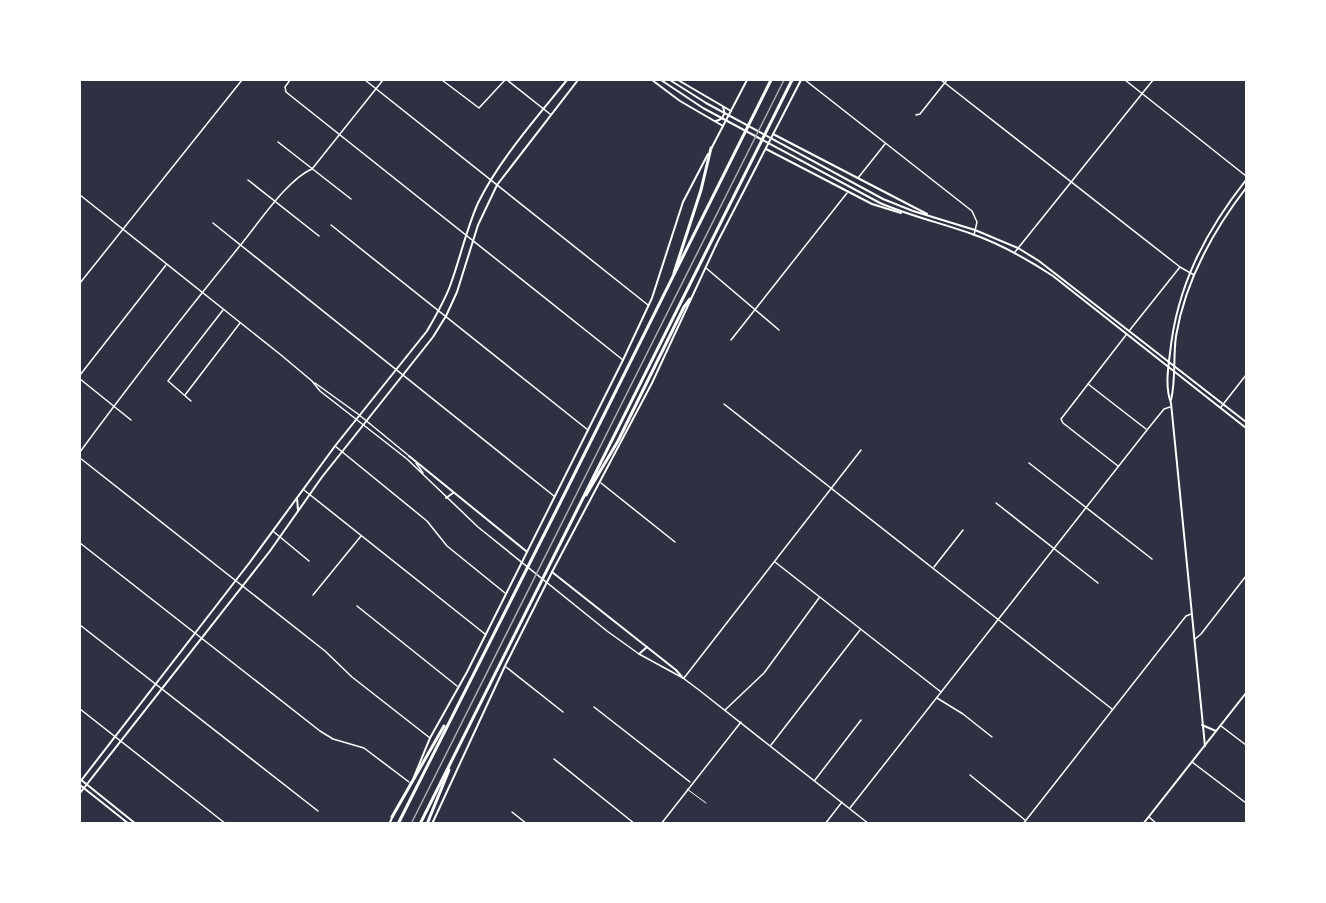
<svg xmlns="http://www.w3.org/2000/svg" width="1326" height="903" font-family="'IBM Plex Sans',sans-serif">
<rect width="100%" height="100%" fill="#2d3142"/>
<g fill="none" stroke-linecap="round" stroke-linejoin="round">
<!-- service -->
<path stroke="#fff" stroke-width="1" d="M 687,789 L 706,803"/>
<!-- minor -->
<g stroke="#fff" stroke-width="1.5">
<path d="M 290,80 L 285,87 L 286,92 L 623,360"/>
<path d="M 365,80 L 648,305"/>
<path d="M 442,80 L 479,108 L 505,80"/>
<path d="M 507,80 L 550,114"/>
<path d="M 805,80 L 972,211 L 977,222 L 974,235"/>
<path d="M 941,80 L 1180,267 L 1194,275"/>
<path d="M 1125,80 L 1246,176"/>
<path d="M 916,115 L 920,114 L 947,80"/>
<path d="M 278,142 L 351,199"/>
<path d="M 858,178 L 885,144"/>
<path d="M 248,180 L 319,236"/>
<path d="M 213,223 L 554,496"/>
<path d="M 331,225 L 588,430"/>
<path d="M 1015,252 L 1153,80"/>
<path d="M 706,268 L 779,330"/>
<path d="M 80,283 L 242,80"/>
<path d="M 1129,331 L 1180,267"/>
<path d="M 731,340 L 847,193"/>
<path d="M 80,375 L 166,265"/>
<path d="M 80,379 L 131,420"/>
<path d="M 1088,384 L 1146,429"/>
<path d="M 185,395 L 240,323"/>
<path d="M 191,401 L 168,381 L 223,310"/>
<path d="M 724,404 L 1112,709"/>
<path d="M 1221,407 L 1246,375"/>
<path d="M 335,446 L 427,521 L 447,546 L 505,593"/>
<path d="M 80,452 C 132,381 187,311 243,242 C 260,221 288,179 312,169 L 383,80"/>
<path d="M 80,458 L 325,651 L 352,677 L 430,738"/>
<path d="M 1029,463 L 1152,559"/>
<path d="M 1118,466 L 1063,423 L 1061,419 L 1126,335"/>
<path d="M 601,483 L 675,542"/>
<path d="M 304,490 L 485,634"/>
<path d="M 996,503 L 1098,583"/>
<path d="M 274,532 L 309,561"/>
<path d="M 80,543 L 320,731 L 333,739 L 364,748 L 409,782"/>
<path d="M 775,562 L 941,692"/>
<path d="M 934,567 L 963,530"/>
<path d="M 313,595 L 361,536"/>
<path d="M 357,606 L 457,686"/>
<path d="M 80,625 L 318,811"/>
<path d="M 1195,639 L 1201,634 L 1246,576"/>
<path d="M 506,667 L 563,712"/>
<path d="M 684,678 L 861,450"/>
<path d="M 937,698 L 963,714 L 992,737"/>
<path d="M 594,707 L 690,782"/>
<path d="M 80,709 L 226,824"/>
<path d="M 725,710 L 764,673 L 819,598"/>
<path d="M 1221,726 L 1246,745"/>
<path d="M 771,745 L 860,630"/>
<path d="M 554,759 L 635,824"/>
<path d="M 1192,762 L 1246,803"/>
<path d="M 970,775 L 1025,820"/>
<path d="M 815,780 L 861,720"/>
<path d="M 850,808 L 1147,430 L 1164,409 L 1170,407"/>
<path d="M 512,812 L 527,824"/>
<path d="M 1149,817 L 1157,824"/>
<path d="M 661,824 L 741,722"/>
<path d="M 825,824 L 842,802"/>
<path d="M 1023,824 L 1186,616 L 1191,614"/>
</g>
<!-- tertiary -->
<g stroke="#fff" stroke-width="1.5">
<path d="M 80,195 L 281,355 L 312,381 L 320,391 L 407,459 L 478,527 L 607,631 L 639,654 L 683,678 L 699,690 L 869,824"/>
<path d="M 315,383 L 358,414 L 408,455"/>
<path d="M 416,463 L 423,473"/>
</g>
<!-- secondary -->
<g stroke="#fff" stroke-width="2">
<path d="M 652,80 L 680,101 L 723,126"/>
<path d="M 661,80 L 703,108 L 880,203 C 910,216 941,223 972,234 C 1001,244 1027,259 1053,276 L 1246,428"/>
<path d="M 670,80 L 706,103 L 883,199 L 913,211 L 975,230 L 1018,248 L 1039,261 L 1246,422"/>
<path d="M 678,80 L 731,111"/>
<path d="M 715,121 C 723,120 726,114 723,107"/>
<path d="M 773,134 L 927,214"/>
<path d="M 711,149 L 747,80"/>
<path d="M 766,149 L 872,204 L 901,213"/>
<path d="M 1171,400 C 1176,380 1173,357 1176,336 C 1185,282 1213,231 1246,188"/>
<path d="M 409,456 L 526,551"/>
<path d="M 297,498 L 298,510"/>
<path d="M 446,498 L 453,493"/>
<path d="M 552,572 L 676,670 L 683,678"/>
<path d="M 639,654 L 647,647"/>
<path d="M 1202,725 L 1216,731"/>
<path d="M 1205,746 L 1171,403 C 1165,387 1168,369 1170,353 C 1177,286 1205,232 1246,180"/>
<path d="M 414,777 L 430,738 L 467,672 L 623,360 L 652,298 L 683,202 L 708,154"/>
<path d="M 80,779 L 136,824"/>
<path d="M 80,782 L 250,562 L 335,446 L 427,331 C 435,317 444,302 450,286 C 460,259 466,230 478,203 C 499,160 537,117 567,80"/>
<path d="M 80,785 L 129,824"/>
<path d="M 80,793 L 270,551 L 322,477 L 433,337 L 446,316 L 457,292 L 478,225 L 497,185 L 578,80"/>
<path d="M 389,824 L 393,816"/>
<path d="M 432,824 L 505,666 L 552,572 L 652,383 L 717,243 L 801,80"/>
<path d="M 1143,824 L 1246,693"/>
</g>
<!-- motorway -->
<g stroke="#fff" stroke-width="3">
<path d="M 674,273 L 701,190 L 711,148"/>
<path d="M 586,495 L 618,441 L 684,307 L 690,299"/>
<path d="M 392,817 L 444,726"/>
<path d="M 398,824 L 555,513 L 771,80"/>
<path d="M 420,824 L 792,80"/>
<path d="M 427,824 L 449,770"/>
</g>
<!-- rail -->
<path stroke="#abadb3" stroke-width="1.5" d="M 411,824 L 784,80"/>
</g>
<!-- border -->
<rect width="1326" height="903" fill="none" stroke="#ffffff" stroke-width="162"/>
</svg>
